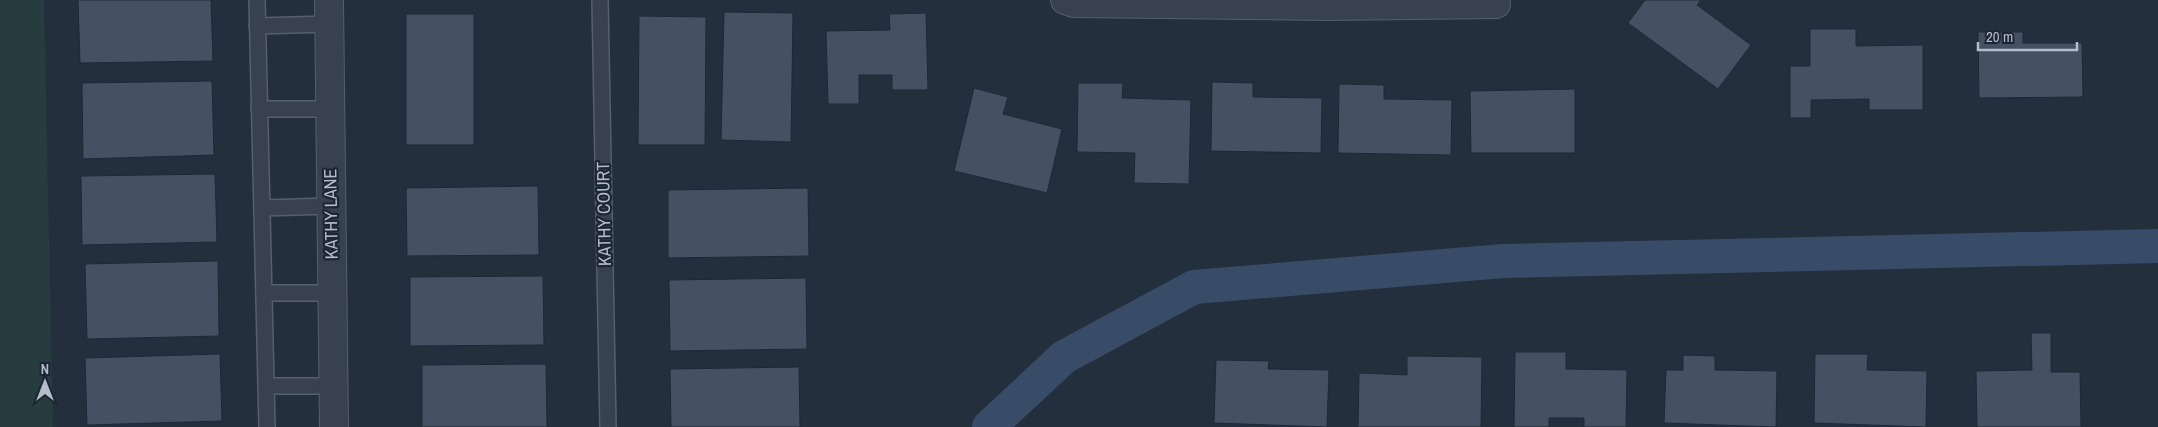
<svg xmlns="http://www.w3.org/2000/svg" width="2158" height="427" font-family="'Archivo Narrow',sans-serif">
<rect width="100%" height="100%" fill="#242f3e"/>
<!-- green -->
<path fill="#263c3f" d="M 0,0 L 44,0 L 53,427 L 0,427 Z"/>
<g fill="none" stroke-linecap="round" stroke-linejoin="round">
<!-- canal -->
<path stroke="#394c67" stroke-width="34" d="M 989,427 L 1064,357 L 1194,287 L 1503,261 L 2158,246"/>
</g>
<!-- building -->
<g fill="#455162" stroke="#1f2835">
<path d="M 78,0 L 211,0 L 213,61 L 80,63 Z"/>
<path d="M 1645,0 L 1701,0 L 1697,5 L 1751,45 L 1718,89 L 1628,23 Z"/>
<path d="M 724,12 L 793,13 L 791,142 L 721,140 Z"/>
<path d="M 926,13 L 928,90 L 892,90 L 892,75 L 859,75 L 859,104 L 828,104 L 826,31 L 890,30 L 889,14 Z"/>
<rect x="406" y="14" width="68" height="131"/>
<path d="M 639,16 L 706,17 L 705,145 L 638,145 Z"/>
<path d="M 1810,29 L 1856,29 L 1856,46 L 1923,45 L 1923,110 L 1869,110 L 1869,99 L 1811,100 L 1811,118 L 1790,118 L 1790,66 L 1810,66 Z"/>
<path d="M 1978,32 L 2023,32 L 2023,43 L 2082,43 L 2083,97 L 1979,98 Z"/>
<path d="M 212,81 L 214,155 L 83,159 L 82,83 Z"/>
<path d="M 1212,82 L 1253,83 L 1253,97 L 1322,98 L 1321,153 L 1211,151 Z"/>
<path d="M 1078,83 L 1123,83 L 1122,98 L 1191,100 L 1189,184 L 1134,183 L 1135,153 L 1077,152 Z"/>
<path d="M 1339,84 L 1384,85 L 1384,99 L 1452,100 L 1451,155 L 1338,153 Z"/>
<path d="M 974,88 L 1008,97 L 1003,114 L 1062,129 L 1047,193 L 954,171 Z"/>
<path d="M 1575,89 L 1575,153 L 1471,153 L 1470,91 Z"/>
<path d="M 215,174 L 217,242 L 82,245 L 81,176 Z"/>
<path d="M 538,186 L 539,255 L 407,256 L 406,188 Z"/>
<path d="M 808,188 L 809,256 L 668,258 L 668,190 Z"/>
<path d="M 218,261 L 219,336 L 87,339 L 85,264 Z"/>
<path d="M 543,276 L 544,345 L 410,346 L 410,277 Z"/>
<path d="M 806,278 L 807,349 L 670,351 L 669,280 Z"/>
<path d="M 2031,333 L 2051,333 L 2051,372 L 2080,372 L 2081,427 L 1977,427 L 1976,371 L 2032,370 Z"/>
<path d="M 1515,352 L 1566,352 L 1566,369 L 1627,370 L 1626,427 L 1584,427 L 1584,418 L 1549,418 L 1549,427 L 1514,427 Z"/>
<path d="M 220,354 L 222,421 L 87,425 L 85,358 Z"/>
<path d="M 1815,354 L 1868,354 L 1867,370 L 1927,371 L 1926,427 L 1814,423 Z"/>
<path d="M 1683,355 L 1715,356 L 1715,370 L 1777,371 L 1776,427 L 1664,423 L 1666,370 L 1683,370 Z"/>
<path d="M 1407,356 L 1482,357 L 1481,427 L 1358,427 L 1359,373 L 1407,375 Z"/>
<path d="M 1216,360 L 1269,361 L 1268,369 L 1329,370 L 1327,427 L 1214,423 Z"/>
<path d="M 546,364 L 547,427 L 422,427 L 422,365 Z"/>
<path d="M 799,367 L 800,427 L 671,427 L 670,369 Z"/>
</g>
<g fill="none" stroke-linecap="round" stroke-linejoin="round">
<!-- lane casing -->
<g stroke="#565f6c" stroke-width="18">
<g id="lane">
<path d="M 257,0 L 267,427"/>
<path d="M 600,0 L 608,427"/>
<path d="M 257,26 L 329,24"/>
<path d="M 259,109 L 330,109"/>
<path d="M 262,208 L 331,206"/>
<path d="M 264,293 L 332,293"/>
<path d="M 266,386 L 333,386"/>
</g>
</g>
<!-- street casing -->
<g stroke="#565f6c" stroke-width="30">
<g id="street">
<path d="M 329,0 L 334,427"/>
<path d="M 1065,0 L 1074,3 L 1326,6 L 1496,4"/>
</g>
</g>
<!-- lane -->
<use href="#lane" stroke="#38414e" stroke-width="15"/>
<!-- street -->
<use href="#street" stroke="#38414e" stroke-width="28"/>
</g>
<g text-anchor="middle" stroke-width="4.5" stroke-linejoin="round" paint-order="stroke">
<!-- street labels -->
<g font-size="18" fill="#b4bcc9" stroke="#1d2633">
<text transform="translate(331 214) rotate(-91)" y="6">KATHY LANE</text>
<text transform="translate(604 214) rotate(-91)" y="6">KATHY COURT</text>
</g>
</g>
<!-- north arrow -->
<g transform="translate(45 382)" stroke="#1d2633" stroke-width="4" paint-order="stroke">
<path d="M0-4L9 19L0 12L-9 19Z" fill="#b4bcc9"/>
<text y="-8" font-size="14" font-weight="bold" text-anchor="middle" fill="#b4bcc9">N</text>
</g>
<!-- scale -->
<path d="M1978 42v8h99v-8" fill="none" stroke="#b4bcc9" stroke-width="2.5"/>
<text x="1986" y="42" font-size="15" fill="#b4bcc9" stroke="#1d2633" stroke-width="4" paint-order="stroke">20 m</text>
</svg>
